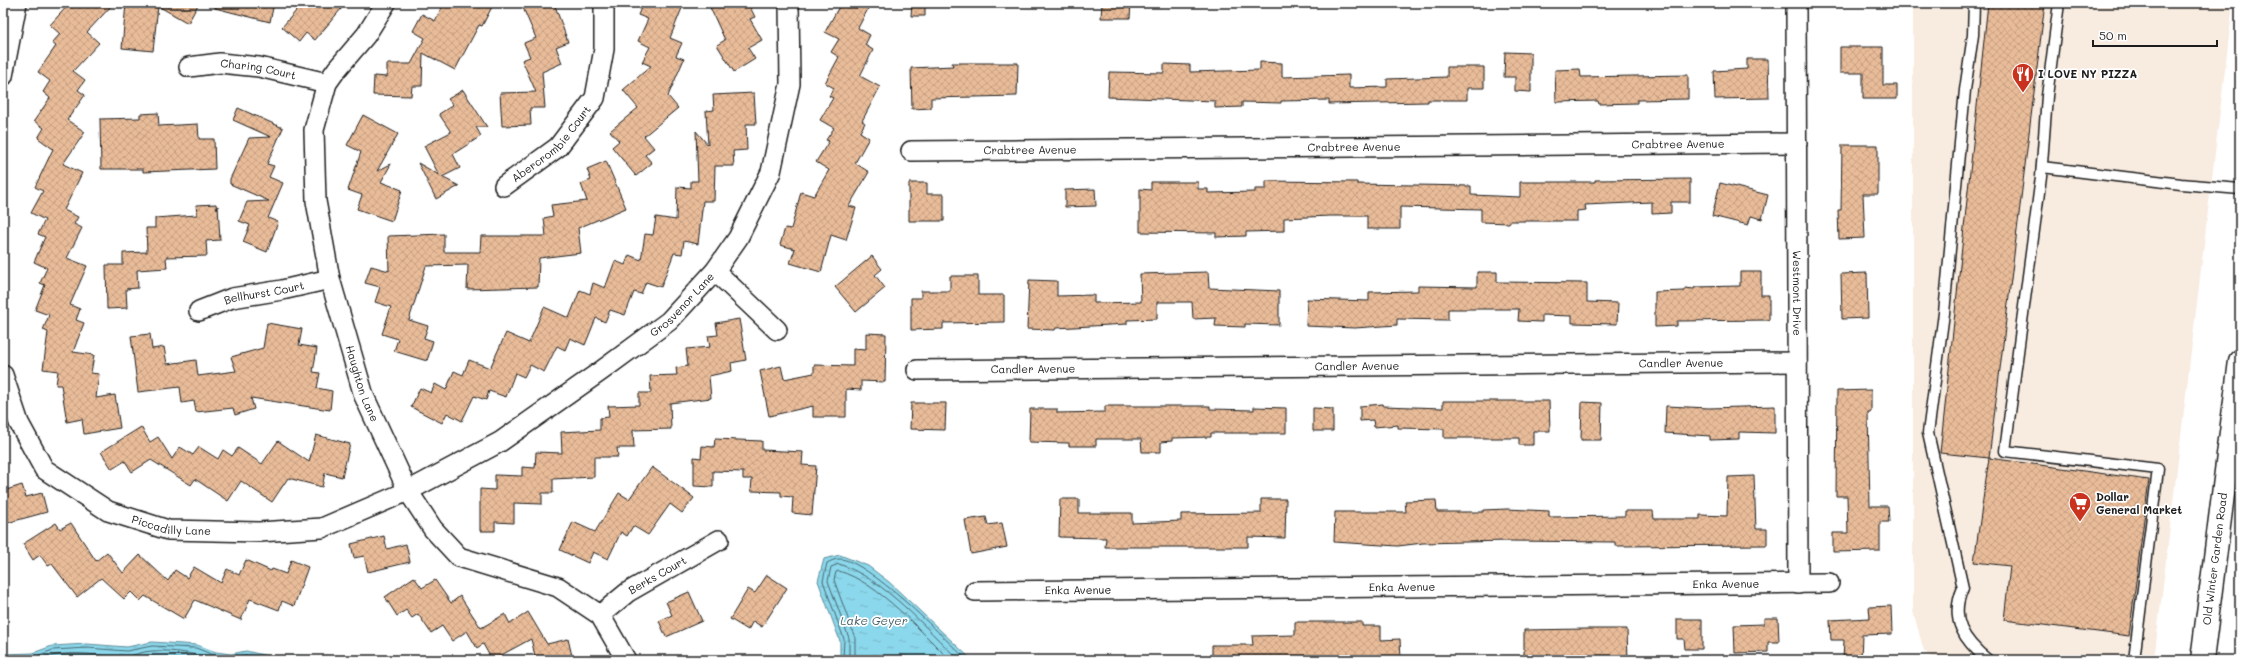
<svg xmlns="http://www.w3.org/2000/svg" width="2243" height="663" font-family="Mali,sans-serif">
<defs>
<pattern id="water-ripples" width="26" height="14" patternUnits="userSpaceOnUse"><rect width="26" height="14" fill="#8bd7eb"/><path d="M2 4q2-2 4 0t4 0M15 11q2-2 4 0t4 0" fill="none" stroke="#77b8c9"/></pattern>
<pattern id="building-cross-hatch" width="8" height="8" patternUnits="userSpaceOnUse"><rect width="8" height="8" fill="#e9bc99"/><path d="M0 0l8 8M0 8l8-8" fill="none" stroke="#c7a183"/></pattern>
</defs>
<rect width="100%" height="100%" fill="#fff"/>
<filter id="ink" filterUnits="userSpaceOnUse"><feTurbulence type="fractalNoise" baseFrequency=".025" numOctaves="2"/><feDisplacementMap in="SourceGraphic" scale="8" xChannelSelector="R" yChannelSelector="G"/><feConvolveMatrix kernelMatrix="1 2 1 2 8 2 1 2 1" color-interpolation-filters="sRGB"/></filter>
<g filter="url(#ink)">
<!-- built -->
<path fill="#f8ebe0" d="M 1913,3 L 2233,3 L 2154,660 L 1935,660 L 1924,651 L 1913,611 Z"/>
<!-- water -->
<g fill="url(#water-ripples)" stroke="#5f8c98">
<path d="M 840,555 L 868,566 L 889,582 L 972,660 L 840,660 L 840,641 L 818,581 L 824,559 Z"/>
<path d="M 152,642 L 197,645 L 216,652 L 231,654 L 246,651 L 272,657 L 300,656 L 330,660 L 341,656 L 354,656 L 361,660 L 3,660 L 3,654 L 33,653 L 52,646 L 87,644 L 127,647 Z"/>
</g>
<g fill="none" stroke-linecap="round" stroke-linejoin="round">
<!-- shore -->
<g stroke="#48676f" stroke-width="1">
<path d="M 3,657 L 33,657 L 53,650 L 87,648 L 127,651 L 152,646 L 196,648 L 216,656 L 231,658 L 246,655 L 266,660"/>
<path d="M 39,660 C 74,647 95,658 128,656 C 136,655 144,651 152,651 C 173,650 194,653 213,660"/>
<path d="M 64,660 L 105,660"/>
<path d="M 137,660 L 153,657 L 196,660"/>
<path d="M 843,660 L 844,639 L 823,581 L 827,563 C 831,561 835,559 839,559 C 866,558 945,639 967,660"/>
<path d="M 849,660 L 849,638 L 828,581 L 831,567 L 839,564 C 886,580 924,627 959,660"/>
<path d="M 855,660 L 855,638 L 834,580 L 836,572 L 839,571 C 879,583 920,631 950,660"/>
</g>
</g>
<!-- building -->
<g fill="url(#building-cross-hatch)" stroke="#1c1c1c">
<path d="M 70,3 L 114,3 L 87,32 L 99,43 L 73,71 L 85,80 L 78,90 L 85,95 L 67,120 L 85,132 L 63,164 L 82,173 L 64,210 L 78,217 L 74,224 L 82,228 L 67,258 L 87,266 L 70,305 L 80,309 L 76,320 L 84,323 L 73,352 L 94,355 L 91,373 L 99,374 L 96,398 L 115,395 L 120,428 L 84,434 L 82,419 L 67,422 L 61,385 L 56,385 L 58,371 L 43,369 L 48,332 L 43,330 L 49,315 L 35,310 L 45,285 L 40,283 L 47,268 L 34,262 L 45,237 L 38,234 L 45,220 L 31,213 L 43,191 L 35,187 L 53,149 L 38,138 L 44,128 L 34,121 L 50,98 L 43,92 L 50,81 L 38,72 L 56,46 L 52,43 L 60,34 L 50,25 Z"/>
<path d="M 126,3 L 199,3 L 188,23 L 158,6 L 153,51 L 122,48 Z"/>
<path d="M 216,3 L 274,3 L 270,22 L 215,8 Z"/>
<path d="M 303,3 L 346,3 L 315,40 L 306,33 L 299,42 L 282,27 Z"/>
<path d="M 444,3 L 494,3 L 482,26 L 479,25 L 455,70 L 423,53 L 422,86 L 412,86 L 411,96 L 373,95 L 374,76 L 387,77 L 387,64 L 411,64 L 425,38 L 413,31 L 422,14 L 435,21 Z"/>
<path d="M 521,3 L 554,3 L 568,42 L 556,47 L 562,63 L 542,72 L 545,108 L 530,108 L 531,125 L 502,126 L 500,93 L 536,92 L 522,60 L 530,57 L 524,43 L 536,38 Z"/>
<path d="M 643,3 L 684,3 L 670,38 L 682,43 L 676,56 L 684,59 L 668,96 L 678,108 L 644,136 L 654,148 L 645,155 L 652,163 L 636,176 L 612,147 L 619,141 L 610,131 L 638,108 L 623,90 L 651,66 L 642,62 L 650,47 L 638,41 L 648,19 L 638,15 Z"/>
<path d="M 708,3 L 748,3 L 755,17 L 750,19 L 762,40 L 748,48 L 755,59 L 734,72 L 717,45 L 725,40 Z"/>
<path d="M 841,3 L 871,3 L 858,28 L 870,35 L 865,45 L 873,50 L 860,76 L 880,87 L 862,121 L 865,123 L 860,132 L 869,138 L 855,163 L 869,172 L 849,206 L 856,208 L 846,240 L 831,235 L 821,272 L 790,263 L 795,249 L 780,245 L 785,228 L 791,229 L 801,192 L 814,196 L 829,170 L 816,162 L 829,141 L 826,140 L 834,128 L 820,120 L 833,98 L 829,96 L 834,88 L 825,83 L 839,57 L 831,52 L 839,39 L 825,32 Z"/>
<path d="M 912,3 L 925,3 L 925,16 L 911,16 Z"/>
<path d="M 1102,3 L 1131,3 L 1130,18 L 1101,18 Z"/>
<path d="M 1988,3 L 2045,3 L 1989,458 L 1940,453 Z"/>
<path d="M 1840,47 L 1883,47 L 1883,85 L 1897,85 L 1897,99 L 1863,99 L 1863,73 L 1840,73 Z"/>
<path d="M 1505,52 L 1531,53 L 1531,92 L 1515,91 L 1515,77 L 1504,77 Z"/>
<path d="M 1747,59 L 1768,59 L 1769,98 L 1715,99 L 1714,71 L 1747,69 Z"/>
<path d="M 1260,62 L 1282,63 L 1282,77 L 1349,75 L 1349,88 L 1387,87 L 1387,79 L 1447,77 L 1447,67 L 1484,67 L 1484,88 L 1467,88 L 1467,100 L 1428,100 L 1428,102 L 1329,104 L 1329,100 L 1281,101 L 1281,103 L 1242,102 L 1242,107 L 1215,108 L 1215,101 L 1108,97 L 1109,72 L 1164,73 L 1164,64 L 1190,65 L 1190,72 L 1260,70 Z"/>
<path d="M 952,63 L 1018,63 L 1017,96 L 931,98 L 931,108 L 912,109 L 911,68 L 953,66 Z"/>
<path d="M 1580,69 L 1581,77 L 1688,75 L 1688,99 L 1637,100 L 1637,103 L 1599,104 L 1598,101 L 1556,102 L 1555,70 Z"/>
<path d="M 463,90 L 487,127 L 476,127 L 481,136 L 453,154 L 460,168 L 442,177 L 459,186 L 436,199 L 418,163 L 439,175 L 424,146 L 451,132 L 439,114 L 453,105 L 448,99 Z"/>
<path d="M 754,93 L 756,124 L 746,124 L 747,150 L 733,151 L 734,166 L 715,166 L 714,201 L 703,201 L 698,244 L 684,241 L 682,254 L 674,253 L 661,287 L 646,282 L 641,294 L 634,292 L 625,315 L 610,310 L 605,322 L 596,318 L 585,345 L 570,338 L 565,350 L 557,346 L 544,372 L 530,365 L 524,377 L 515,373 L 506,397 L 489,391 L 486,400 L 474,396 L 462,421 L 447,413 L 442,423 L 411,407 L 420,388 L 431,393 L 435,384 L 446,390 L 454,371 L 463,375 L 469,360 L 490,368 L 506,333 L 529,343 L 544,307 L 569,318 L 580,290 L 590,294 L 593,283 L 605,288 L 615,261 L 625,265 L 629,255 L 641,260 L 645,234 L 653,235 L 656,217 L 676,220 L 677,187 L 691,188 L 691,181 L 698,181 L 696,131 L 708,145 L 706,111 L 714,110 L 713,95 Z"/>
<path d="M 238,108 L 283,128 L 267,164 L 274,166 L 269,177 L 283,183 L 268,218 L 278,222 L 267,252 L 243,242 L 250,225 L 239,221 L 247,202 L 269,201 L 230,184 L 230,179 L 249,138 L 271,137 L 233,120 Z"/>
<path d="M 158,113 L 159,126 L 198,124 L 199,139 L 214,139 L 215,169 L 143,172 L 143,169 L 101,169 L 100,119 L 140,118 L 140,114 Z"/>
<path d="M 363,115 L 398,134 L 377,171 L 391,164 L 381,182 L 402,190 L 392,221 L 357,209 L 362,195 L 348,190 L 361,152 L 347,145 Z"/>
<path d="M 1842,145 L 1878,145 L 1878,194 L 1863,194 L 1865,238 L 1839,239 L 1838,210 L 1841,210 Z"/>
<path d="M 606,161 L 626,208 L 578,228 L 581,253 L 539,258 L 538,287 L 467,289 L 468,265 L 426,266 L 409,320 L 428,326 L 424,338 L 433,341 L 427,361 L 394,351 L 398,339 L 382,334 L 391,307 L 375,302 L 380,287 L 365,283 L 371,266 L 389,271 L 388,236 L 444,234 L 444,252 L 480,252 L 481,236 L 546,236 L 544,218 L 553,216 L 551,205 L 587,201 L 581,184 L 591,180 L 587,169 Z"/>
<path d="M 1690,179 L 1690,202 L 1671,202 L 1671,213 L 1652,214 L 1652,202 L 1585,205 L 1586,210 L 1577,211 L 1577,221 L 1510,221 L 1510,223 L 1481,222 L 1481,209 L 1400,207 L 1400,229 L 1367,229 L 1367,216 L 1330,216 L 1284,218 L 1284,231 L 1246,232 L 1246,236 L 1216,237 L 1216,233 L 1140,232 L 1140,189 L 1151,190 L 1151,182 L 1198,182 L 1198,189 L 1208,189 L 1208,193 L 1255,192 L 1255,189 L 1266,189 L 1266,181 L 1357,182 L 1357,184 L 1471,186 L 1471,195 L 1520,197 L 1520,182 L 1595,182 L 1595,180 Z"/>
<path d="M 909,183 L 927,183 L 927,194 L 944,194 L 944,221 L 909,221 Z"/>
<path d="M 1720,183 L 1768,195 L 1762,219 L 1751,216 L 1748,225 L 1712,216 Z"/>
<path d="M 1095,189 L 1096,206 L 1065,207 L 1065,190 Z"/>
<path d="M 216,204 L 217,210 L 218,206 L 220,240 L 206,241 L 207,256 L 166,257 L 167,268 L 137,270 L 138,288 L 126,289 L 127,308 L 107,309 L 106,265 L 123,265 L 123,253 L 147,252 L 146,228 L 155,228 L 155,218 L 197,215 L 196,205 Z"/>
<path d="M 872,256 L 882,269 L 875,275 L 885,288 L 856,312 L 835,287 Z"/>
<path d="M 1208,272 L 1209,288 L 1279,291 L 1279,325 L 1245,324 L 1245,327 L 1215,326 L 1216,318 L 1193,319 L 1192,302 L 1157,302 L 1157,319 L 1127,320 L 1127,324 L 1056,328 L 1055,330 L 1027,329 L 1029,280 L 1057,281 L 1057,296 L 1094,295 L 1094,303 L 1141,302 L 1140,274 Z"/>
<path d="M 1477,272 L 1497,272 L 1497,282 L 1587,283 L 1587,302 L 1618,303 L 1617,324 L 1572,323 L 1572,316 L 1542,315 L 1542,322 L 1518,321 L 1519,309 L 1448,309 L 1448,320 L 1397,319 L 1397,325 L 1355,328 L 1306,326 L 1307,299 L 1369,301 L 1369,292 L 1418,291 L 1418,286 L 1477,287 Z"/>
<path d="M 1740,272 L 1761,272 L 1761,295 L 1769,295 L 1769,320 L 1677,321 L 1677,326 L 1655,327 L 1655,292 L 1685,291 L 1685,288 L 1694,289 L 1695,287 L 1740,286 Z"/>
<path d="M 1867,273 L 1868,318 L 1842,319 L 1841,274 Z"/>
<path d="M 950,276 L 978,276 L 978,295 L 1004,295 L 1004,322 L 943,323 L 943,329 L 911,330 L 911,298 L 921,298 L 921,291 L 950,291 Z"/>
<path d="M 739,319 L 746,360 L 731,363 L 732,371 L 709,376 L 711,398 L 670,403 L 671,429 L 633,430 L 634,448 L 617,448 L 618,457 L 594,457 L 594,477 L 553,479 L 553,493 L 542,493 L 542,504 L 514,503 L 514,523 L 495,522 L 495,531 L 480,531 L 480,489 L 495,490 L 495,475 L 522,476 L 522,467 L 535,468 L 536,452 L 562,453 L 561,432 L 600,430 L 600,418 L 609,417 L 608,406 L 639,405 L 639,393 L 651,393 L 650,376 L 677,375 L 676,368 L 688,366 L 686,349 L 710,347 L 708,336 L 718,335 L 716,323 Z"/>
<path d="M 267,323 L 302,329 L 299,345 L 317,348 L 313,372 L 320,373 L 317,388 L 332,391 L 330,410 L 251,398 L 254,409 L 235,415 L 233,408 L 196,412 L 194,401 L 182,403 L 180,387 L 138,392 L 131,336 L 150,334 L 152,349 L 164,347 L 167,364 L 196,360 L 198,376 L 236,371 L 231,357 L 263,348 Z"/>
<path d="M 866,333 L 886,334 L 885,382 L 861,381 L 861,390 L 846,389 L 846,417 L 813,417 L 813,406 L 769,416 L 760,371 L 781,366 L 784,379 L 814,373 L 814,365 L 853,366 L 853,349 L 866,350 Z"/>
<path d="M 1871,390 L 1871,412 L 1868,412 L 1870,506 L 1888,506 L 1889,522 L 1880,522 L 1880,551 L 1833,552 L 1833,533 L 1848,533 L 1847,496 L 1836,496 L 1837,391 Z"/>
<path d="M 1443,401 L 1549,401 L 1550,431 L 1533,431 L 1533,445 L 1519,445 L 1519,438 L 1444,438 L 1444,429 L 1398,428 L 1398,425 L 1374,427 L 1373,420 L 1360,421 L 1360,406 L 1383,404 L 1383,406 L 1443,408 Z"/>
<path d="M 1582,402 L 1602,403 L 1601,440 L 1581,440 Z"/>
<path d="M 911,403 L 946,403 L 945,430 L 910,429 Z"/>
<path d="M 1105,406 L 1210,406 L 1210,409 L 1254,410 L 1254,407 L 1286,408 L 1286,433 L 1211,433 L 1211,437 L 1172,438 L 1172,441 L 1161,442 L 1161,452 L 1142,452 L 1141,439 L 1096,439 L 1096,446 L 1069,446 L 1069,443 L 1029,442 L 1030,409 L 1057,409 L 1057,413 L 1105,412 Z"/>
<path d="M 1666,406 L 1709,408 L 1775,406 L 1775,433 L 1739,432 L 1739,439 L 1710,440 L 1710,436 L 1665,433 Z"/>
<path d="M 1313,408 L 1333,409 L 1333,431 L 1313,431 Z"/>
<path d="M 141,427 L 150,442 L 158,437 L 172,459 L 180,447 L 193,455 L 199,447 L 218,459 L 223,450 L 232,456 L 238,448 L 262,464 L 278,441 L 309,462 L 316,435 L 350,444 L 342,477 L 325,473 L 322,487 L 288,478 L 272,502 L 241,481 L 228,501 L 195,479 L 191,485 L 151,460 L 132,472 L 125,461 L 112,469 L 101,452 Z"/>
<path d="M 715,439 L 762,441 L 762,450 L 803,452 L 802,465 L 816,466 L 812,515 L 792,513 L 793,497 L 781,496 L 781,492 L 751,491 L 752,479 L 743,479 L 743,472 L 713,471 L 713,487 L 694,486 L 694,457 L 701,458 L 702,446 L 714,447 Z"/>
<path d="M 1989,458 L 2149,480 L 2129,636 L 2004,620 L 2010,566 L 1974,562 Z"/>
<path d="M 652,467 L 694,498 L 682,513 L 670,504 L 648,535 L 633,526 L 627,536 L 621,532 L 608,559 L 593,552 L 588,563 L 560,550 L 573,522 L 595,532 L 619,493 L 629,499 Z"/>
<path d="M 1754,476 L 1756,529 L 1767,529 L 1767,545 L 1615,546 L 1615,542 L 1508,541 L 1423,543 L 1398,546 L 1334,542 L 1335,512 L 1406,512 L 1405,501 L 1436,500 L 1437,512 L 1483,512 L 1483,510 L 1507,509 L 1549,511 L 1549,517 L 1625,516 L 1625,511 L 1653,511 L 1654,519 L 1700,519 L 1700,515 L 1727,516 L 1728,477 Z"/>
<path d="M 22,485 L 26,497 L 42,493 L 47,512 L 3,524 L 3,491 Z"/>
<path d="M 1060,499 L 1079,499 L 1079,513 L 1132,513 L 1132,523 L 1181,521 L 1181,514 L 1261,513 L 1261,499 L 1286,499 L 1285,538 L 1248,537 L 1248,547 L 1105,547 L 1106,538 L 1059,537 Z"/>
<path d="M 986,517 L 988,525 L 1002,523 L 1007,547 L 971,554 L 965,520 Z"/>
<path d="M 56,523 L 60,529 L 71,523 L 96,561 L 107,552 L 123,573 L 140,555 L 168,581 L 175,570 L 187,578 L 194,567 L 221,583 L 227,569 L 239,575 L 246,560 L 271,571 L 272,569 L 286,574 L 291,560 L 308,567 L 294,606 L 282,601 L 279,610 L 250,599 L 241,620 L 195,600 L 184,619 L 145,596 L 140,601 L 131,592 L 124,599 L 101,578 L 77,597 L 52,564 L 48,566 L 40,555 L 33,560 L 23,544 Z"/>
<path d="M 384,536 L 387,549 L 406,544 L 410,562 L 368,572 L 364,556 L 354,558 L 351,544 Z"/>
<path d="M 767,575 L 787,588 L 762,627 L 753,621 L 748,630 L 730,619 L 748,589 L 755,593 Z"/>
<path d="M 414,577 L 422,588 L 435,580 L 451,603 L 460,596 L 481,628 L 505,614 L 510,624 L 528,612 L 547,644 L 568,639 L 573,660 L 536,660 L 531,639 L 492,660 L 483,644 L 477,648 L 467,631 L 452,641 L 442,626 L 431,633 L 418,614 L 412,618 L 406,610 L 397,616 L 385,597 Z"/>
<path d="M 689,592 L 702,621 L 666,637 L 659,621 L 672,615 L 666,602 Z"/>
<path d="M 1891,606 L 1892,634 L 1862,635 L 1861,660 L 1843,660 L 1844,640 L 1831,640 L 1830,620 L 1870,618 L 1869,607 Z"/>
<path d="M 1764,618 L 1778,618 L 1779,642 L 1768,642 L 1768,652 L 1735,653 L 1734,625 L 1764,624 Z"/>
<path d="M 1677,619 L 1702,619 L 1702,649 L 1685,649 L 1684,639 L 1677,639 Z"/>
<path d="M 1295,622 L 1362,622 L 1362,626 L 1381,626 L 1381,640 L 1400,639 L 1401,660 L 1212,660 L 1212,645 L 1253,645 L 1252,636 L 1295,635 Z"/>
<path d="M 1585,629 L 1627,629 L 1628,660 L 1524,660 L 1524,630 Z"/>
</g>
<g fill="none" stroke-linecap="round" stroke-linejoin="round">
<!-- service casing -->
<g stroke="#1c1c1c" stroke-width="13">
<g id="service">
<path d="M 1974,3 L 1973,35 L 1965,90 L 1944,313 L 1928,433 L 1963,588 C 1949,619 1964,641 1988,660"/>
<path d="M 2059,3 L 2047,96 L 2041,177 L 2005,451 L 2158,469 L 2134,660"/>
<path d="M 2042,167 L 2181,184 L 2240,189"/>
</g>
</g>
<!-- minor casing -->
<g stroke="#1c1c1c" stroke-width="22">
<g id="minor">
<path id="s1" d="M 386,3 L 366,35 L 337,69 L 327,83 L 314,130 L 316,201 L 330,279 L 364,396 L 408,491 L 433,529 L 459,557 L 558,587 L 600,615 L 626,660"/>
<path id="s2" d="M 1796,3 L 1798,584"/>
<path id="s3" d="M 189,67 L 220,63 L 259,67 L 327,83"/>
<path d="M 3,76 L 17,3"/>
<path id="s4" d="M 911,151 L 1797,143"/>
<path id="s5" d="M 504,186 L 558,147 L 595,98 L 604,49 L 604,3"/>
<path d="M 715,271 L 777,330"/>
<path id="s6" d="M 199,311 L 232,298 L 282,290 L 330,279"/>
<path id="s7" d="M 917,370 L 1797,362"/>
<path id="s8" d="M 3,375 L 19,423 L 44,469 L 108,511 L 168,530 L 259,532 L 322,528 L 408,491 L 500,442 L 601,371 L 669,321 L 715,271 L 738,238 L 771,172 L 790,84 L 789,3"/>
<path id="s9" d="M 975,591 L 1829,583"/>
<path id="s10" d="M 600,615 L 628,592 L 719,540"/>
</g>
</g>
<!-- secondary casing -->
<g stroke="#1c1c1c" stroke-width="25">
<g id="secondary">
<path id="s11" d="M 2202,660 L 2240,361"/>
</g>
</g>
<!-- service -->
<use href="#service" stroke="#fff" stroke-width="10"/>
<!-- minor -->
<use href="#minor" stroke="#fff" stroke-width="19"/>
<!-- secondary -->
<use href="#secondary" stroke="#fff" stroke-width="22"/>
</g>
</g>
<!-- icons -->
<defs>
<g id="restaurant-pin" transform="scale(1.15)"><path d="M0 17L-7.5 6A9.5 9.5 0 1 1 7.5 6Z" fill="#c8321e" stroke="#fff"/><path d="M-5-6h1v4h1v-4h1v4h1v-4h1v5L-1.5 .5V6h-2V.5L-5-1ZM5-6V6H3V1.5H1.5Q1.5-4 5-6Z" fill="#fff"/></g>
<g id="supermarket-pin" transform="scale(1.15)"><path d="M0 17L-7.5 6A9.5 9.5 0 1 1 7.5 6Z" fill="#c8321e" stroke="#fff"/><path d="M-6-5.5h2.5l.6 2H6L4.5 2H-2.5L-4.4-4H-6ZM-1.5 3.2a1.3 1.3 0 1 0 .1 0ZM3 3.2a1.3 1.3 0 1 0 .1 0Z" fill="#fff"/></g>
</defs>
<g fill-rule="evenodd">
<use href="#restaurant-pin" x="2023" y="74"/>
<use href="#supermarket-pin" x="2080" y="503"/>
</g>
<g text-anchor="middle" stroke-width="3.5" stroke-linejoin="round" paint-order="stroke">
<!-- street labels -->
<g font-size="11" fill="#1c1c1c" stroke="#fff">
<text dy="4" stroke="none"><textPath href="#s3" startOffset="70">Charing Court</textPath></text>
<text dy="4" stroke="none"><textPath href="#s5" startOffset="64">Abercrombie Court</textPath></text>
<text dy="4" stroke="none"><textPath href="#s4" startOffset="767">Crabtree Avenue</textPath></text>
<text dy="4" stroke="none"><textPath href="#s4" startOffset="443">Crabtree Avenue</textPath></text>
<text dy="4" stroke="none"><textPath href="#s4" startOffset="119">Crabtree Avenue</textPath></text>
<text dy="4" stroke="none"><textPath href="#s2" startOffset="290">Westmont Drive</textPath></text>
<text dy="4" stroke="none"><textPath href="#s6" startOffset="68">Bellhurst Court</textPath></text>
<text dy="4" stroke="none"><textPath href="#s8" startOffset="823">Grosvenor Lane</textPath></text>
<text dy="4" stroke="none"><textPath href="#s7" startOffset="764">Candler Avenue</textPath></text>
<text dy="4" stroke="none"><textPath href="#s7" startOffset="440">Candler Avenue</textPath></text>
<text dy="4" stroke="none"><textPath href="#s7" startOffset="116">Candler Avenue</textPath></text>
<text dy="4" stroke="none"><textPath href="#s1" startOffset="408">Haughton Lane</textPath></text>
<text dy="4" stroke="none"><textPath href="#s8" startOffset="245">Piccadilly Lane</textPath></text>
<text dy="4" stroke="none"><textPath href="#s11" startOffset="102">Old Winter Garden Road</textPath></text>
<text dy="4" stroke="none"><textPath href="#s10" startOffset="70">Berks Court</textPath></text>
<text dy="4" stroke="none"><textPath href="#s9" startOffset="751">Enka Avenue</textPath></text>
<text dy="4" stroke="none"><textPath href="#s9" startOffset="427">Enka Avenue</textPath></text>
<text dy="4" stroke="none"><textPath href="#s9" startOffset="103">Enka Avenue</textPath></text>
</g>
<!-- poi labels -->
<g font-size="11" font-weight="bold" fill="#1c1c1c" stroke="#fff" text-anchor="start">
<text x="2038" y="78">I LOVE NY PIZZA</text>
<text x="2096" y="501">Dollar<tspan x="2096" dy="13">General Market</tspan></text>
</g>
<!-- water labels -->
<g font-size="12" font-style="italic" fill="#435d64" stroke="#fff">
<text x="874" y="625">Lake Geyer</text>
</g>
</g>
<!-- margin -->
<rect width="2243" height="663" fill="none" stroke="#fff" stroke-width="16"/>
<rect x="8" y="8" width="2227" height="647" fill="none" stroke="#1c1c1c" stroke-width="1.5" filter="url(#ink)"/>
<!-- scale -->
<path d="M2093 40v6h124v-6" fill="none" stroke="#1c1c1c" stroke-width="2"/>
<text x="2099" y="40" font-size="12" fill="#1c1c1c" stroke="#ffffff" stroke-width="3" paint-order="stroke">50 m</text>
</svg>
